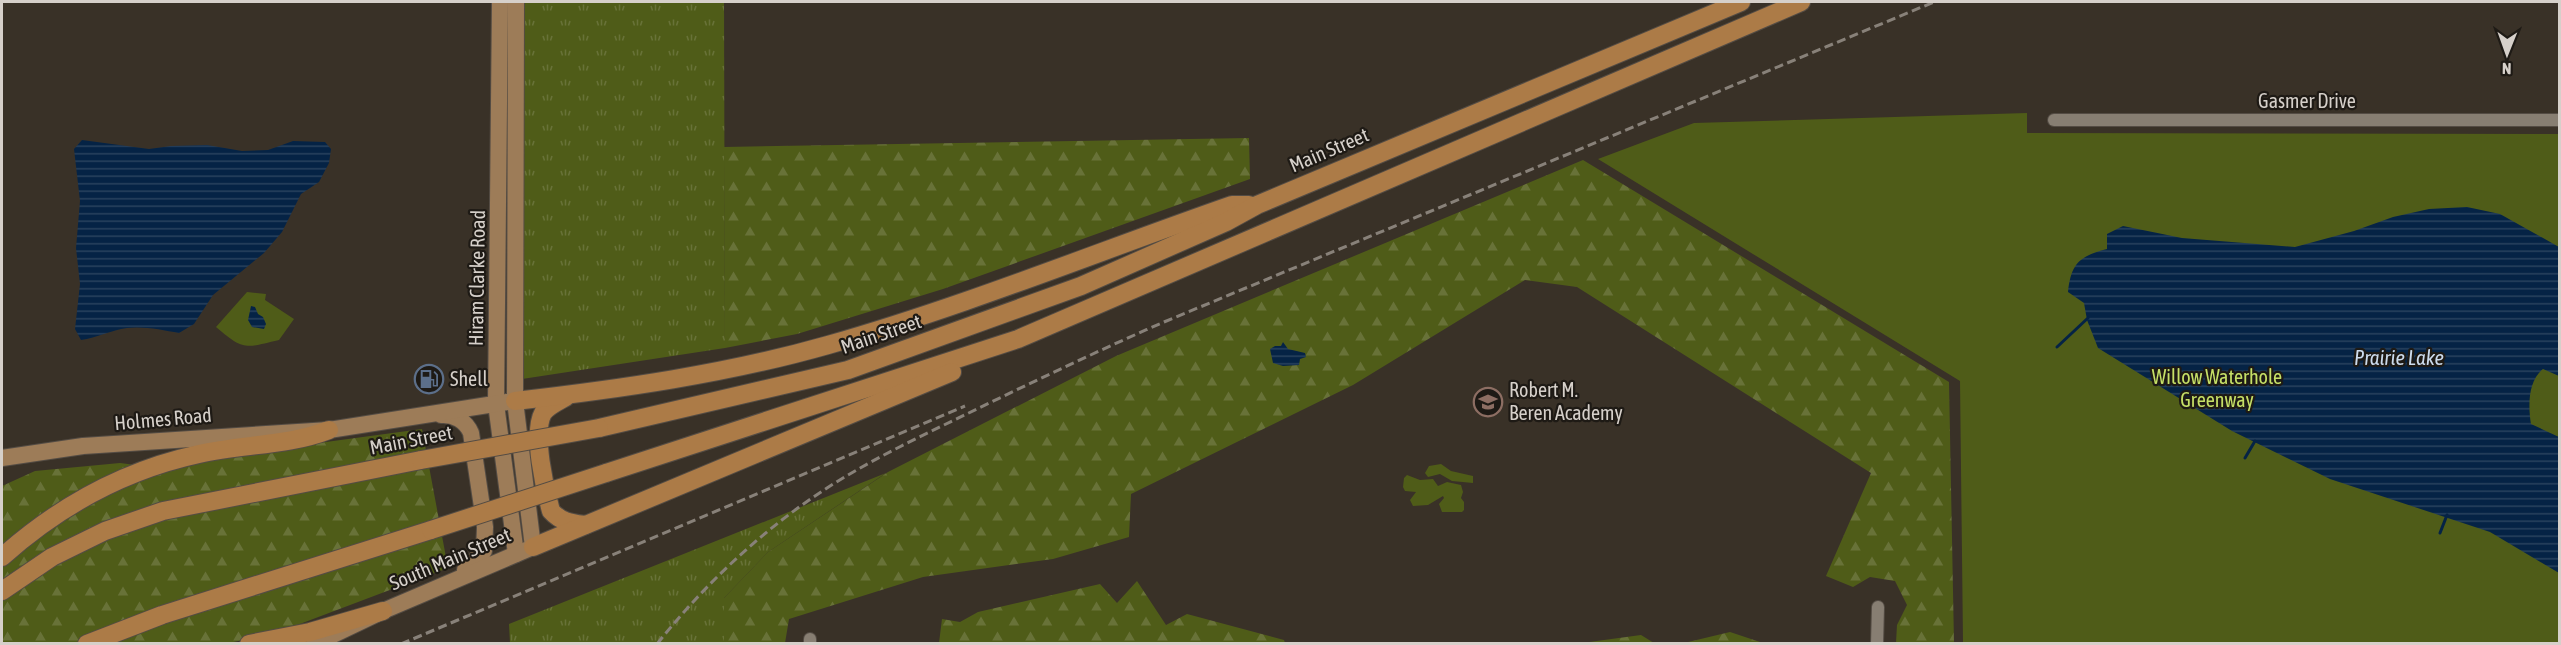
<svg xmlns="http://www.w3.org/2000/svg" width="2561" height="645" font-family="'Asap Condensed',sans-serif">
<defs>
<pattern id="grass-tufts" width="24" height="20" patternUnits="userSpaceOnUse" patternTransform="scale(1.5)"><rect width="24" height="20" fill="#4f5c18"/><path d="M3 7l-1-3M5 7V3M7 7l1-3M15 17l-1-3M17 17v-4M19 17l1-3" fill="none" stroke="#687238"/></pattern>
<pattern id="forest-firs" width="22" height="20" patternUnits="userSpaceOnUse" patternTransform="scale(1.5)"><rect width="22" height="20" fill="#4f5c18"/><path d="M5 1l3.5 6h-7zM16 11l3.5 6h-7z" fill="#687238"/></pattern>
<pattern id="water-rules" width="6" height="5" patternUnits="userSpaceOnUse" patternTransform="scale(1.5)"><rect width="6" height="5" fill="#052345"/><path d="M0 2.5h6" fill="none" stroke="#29425e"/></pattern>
</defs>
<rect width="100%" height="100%" fill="#393127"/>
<!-- grass -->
<g fill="url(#grass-tufts)">
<path d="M 523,2 L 724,2 L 725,348 L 522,379 Z"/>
<path d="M 886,473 L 768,552 L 724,598 L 724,643 L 510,643 L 509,624 Z"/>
</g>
<!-- forest -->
<g fill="url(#forest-firs)">
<path d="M 1249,138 L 1250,179 L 943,289 L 797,334 L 725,348 L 724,147 Z"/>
<path d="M 1583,160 L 1949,382 L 1954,643 L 1896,643 L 1897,625 L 1907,605 L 1895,581 L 1870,577 L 1853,587 L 1826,576 L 1871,473 L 1577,287 L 1525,280 L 1353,385 L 1131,494 L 1129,537 L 1053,559 L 923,577 L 789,619 L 785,643 L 724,643 L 724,598 L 768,552 L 888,472 L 1116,356 Z"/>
<path d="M 422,429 L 448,568 L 276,633 L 229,643 L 2,643 L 2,486 L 35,471 L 120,463 L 167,469 L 231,455 Z"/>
<path d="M 1137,581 L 1166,625 L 1187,614 L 1284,640 L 1285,643 L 939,643 L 942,619 L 960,622 L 978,612 L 1100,584 L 1117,603 Z"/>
<path d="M 1730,632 L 1763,643 L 1684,643 Z"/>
<path d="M 1641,635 L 1654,643 L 1582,643 Z"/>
</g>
<!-- park -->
<g fill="#4f5c18">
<path d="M 2027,113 L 2027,133 L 2559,134 L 2559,643 L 1963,643 L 1960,381 L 1598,159 L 1694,123 Z"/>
<path d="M 247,292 L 266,294 L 265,300 L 294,319 L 279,340 C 245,348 244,351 216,327 Z"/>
<path d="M 1441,464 L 1451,471 L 1473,476 L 1473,483 L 1452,481 L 1440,474 L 1428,477 L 1425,473 L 1429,466 Z"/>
<path d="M 1407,475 L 1420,480 L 1433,479 L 1438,486 L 1447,482 L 1461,485 L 1463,492 L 1461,498 L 1464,502 L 1464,510 L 1462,512 L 1442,512 L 1439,504 L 1444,498 L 1443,496 L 1428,505 L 1413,506 L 1410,500 L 1416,492 L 1405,491 L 1403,487 L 1404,478 Z"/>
</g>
<!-- water -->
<g fill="url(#water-rules)">
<path d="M 82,140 L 149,149 L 171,146 L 207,145 L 242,151 L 268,150 L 293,141 L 325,142 L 331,149 L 329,163 L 319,182 L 301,194 L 282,232 L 264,253 L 213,295 L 194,324 L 179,333 C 163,330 144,326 127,328 C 111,330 97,338 81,340 L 75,329 L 80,284 L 76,248 L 80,201 L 74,149 Z"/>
<path d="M 2467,207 L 2500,214 L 2559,247 L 2559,376 L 2543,369 C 2528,381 2528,406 2531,424 L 2559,437 L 2559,573 L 2490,532 L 2330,479 L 2232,431 L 2098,348 L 2087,320 L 2084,303 L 2068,292 C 2071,263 2080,256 2107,249 L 2107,234 L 2123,226 L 2182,238 L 2295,247 L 2354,231 L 2393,217 L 2429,209 Z"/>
<path d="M 251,306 L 255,307 L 258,314 L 263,317 L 266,324 L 264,329 L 252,327 L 248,320 Z"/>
<path d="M 1283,342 L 1288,349 L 1305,353 L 1306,357 L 1300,359 L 1299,365 L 1283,366 L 1273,363 L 1270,349 L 1275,346 L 1281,346 Z"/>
</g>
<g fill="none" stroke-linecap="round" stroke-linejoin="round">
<!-- stream -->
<g stroke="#052345" stroke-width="3">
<path d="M 2057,347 L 2088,318"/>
<path d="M 2245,458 L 2255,441"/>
<path d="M 2440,533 L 2447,515"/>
</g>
<!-- minor casing -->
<g stroke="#544c44" stroke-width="14">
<g id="minor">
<path d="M 2054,120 L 2560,120"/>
<path d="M 810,644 L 810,639"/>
<path d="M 1877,644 L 1878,607"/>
</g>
</g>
<!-- major casing -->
<g stroke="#544c44" stroke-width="18">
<g id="major">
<path d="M 500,2 L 496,404 L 516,554"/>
<path d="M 441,415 C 454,414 466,421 471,433 L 485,527 L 484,551 L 465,570"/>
<path d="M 2,458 L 83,446 L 329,430 L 507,402"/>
<path d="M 314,644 L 383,611 L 533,547 L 515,401 L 516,2"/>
</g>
</g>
<!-- highway casing -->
<g stroke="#544c44" stroke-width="20">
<g id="highway">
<path d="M 566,397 C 559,401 548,406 543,413 C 532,433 545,490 551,511 C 561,522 571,523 585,525"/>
<path d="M 515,401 C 620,389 726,374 828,345 C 965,306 1097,252 1232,205 L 1249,205"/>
<path d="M 599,428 L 848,370 L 1081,286 L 1226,222 L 1257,205 L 1741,2"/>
<path d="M 606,473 L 1018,339 L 1801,2"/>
<path d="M 533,547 L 952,372"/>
<path d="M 2,557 C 58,507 125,470 199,454 C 242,444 288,446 329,430"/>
<path d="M 2,591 L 52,557 L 105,531 L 163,511 L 421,460"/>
<path d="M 87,644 L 162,615 L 431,530"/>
<path d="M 249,644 L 310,632 L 383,611"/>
</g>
</g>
<!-- minor -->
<use href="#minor" stroke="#877e72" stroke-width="12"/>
<!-- major -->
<use href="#major" stroke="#9d7c58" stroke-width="16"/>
<!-- highway -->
<use href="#highway" stroke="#ac7b47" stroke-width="18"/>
<!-- rail -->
<g stroke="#888179" stroke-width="3" stroke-dasharray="9 4.5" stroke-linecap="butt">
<path d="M 401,644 L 965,406"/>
<path d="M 657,644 C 705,584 762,530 827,488 C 875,457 928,433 979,408 C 1041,378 1102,349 1164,322 L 1934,2"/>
</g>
<!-- highway-bridge casing -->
<g stroke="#544c44" stroke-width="20" stroke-linecap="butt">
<g id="highway-bridge">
<path d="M 421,460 L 599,428"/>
<path d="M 431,530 L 606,473"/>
</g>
</g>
<!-- highway-bridge -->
<use href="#highway-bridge" stroke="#ac7b47" stroke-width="18"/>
</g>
<!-- icons -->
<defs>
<g id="fuel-ring" transform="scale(1.5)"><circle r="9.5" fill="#1e1a15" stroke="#5c6f8a" stroke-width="1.5"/><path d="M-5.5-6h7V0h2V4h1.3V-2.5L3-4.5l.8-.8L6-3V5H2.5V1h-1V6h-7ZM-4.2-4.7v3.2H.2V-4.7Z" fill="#5c6f8a"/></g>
<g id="school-ring" transform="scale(1.5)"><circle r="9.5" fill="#1e1a15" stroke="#8d6e63" stroke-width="1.5"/><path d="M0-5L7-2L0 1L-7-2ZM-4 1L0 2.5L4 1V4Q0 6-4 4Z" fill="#8d6e63"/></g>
</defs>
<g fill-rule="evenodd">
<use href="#fuel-ring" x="429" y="379"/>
<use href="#school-ring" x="1488" y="402"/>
</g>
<g text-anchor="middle" stroke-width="4.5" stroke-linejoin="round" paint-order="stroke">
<!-- street labels -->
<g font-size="20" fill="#d6d0ca" stroke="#1e1a15">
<text x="2307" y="108">Gasmer Drive</text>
<text transform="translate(1329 150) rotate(-23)" y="7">Main Street</text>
<text transform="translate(477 278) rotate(-89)" y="7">Hiram Clarke Road</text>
<text transform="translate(881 334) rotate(-19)" y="7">Main Street</text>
<text transform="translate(163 419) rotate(-5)" y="7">Holmes Road</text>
<text transform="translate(411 440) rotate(-11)" y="7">Main Street</text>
<text transform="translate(450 559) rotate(-23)" y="7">South Main Street</text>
</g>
<!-- park labels -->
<g font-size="20" fill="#c6e067" stroke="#1e1a15">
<text x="2217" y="384">Willow Waterhole<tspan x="2217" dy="23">Greenway</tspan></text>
</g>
<!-- poi labels -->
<g font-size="20" fill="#d6d0ca" stroke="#1e1a15" text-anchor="start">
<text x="450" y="386">Shell</text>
<text x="1509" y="397">Robert M.<tspan x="1509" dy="23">Beren Academy</tspan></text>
</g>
<!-- water labels -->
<g font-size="21" font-style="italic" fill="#ccdbed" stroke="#1e1a15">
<text x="2399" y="365">Prairie Lake</text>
</g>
</g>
<!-- border -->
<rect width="2561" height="645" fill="none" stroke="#d6d0ca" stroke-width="6"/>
<!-- north arrow -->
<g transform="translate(2507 54) rotate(181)" stroke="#1e1a15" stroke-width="4.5" paint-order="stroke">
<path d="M0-4.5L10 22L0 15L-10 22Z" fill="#d6d0ca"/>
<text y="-9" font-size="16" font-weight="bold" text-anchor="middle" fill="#d6d0ca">N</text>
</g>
</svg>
